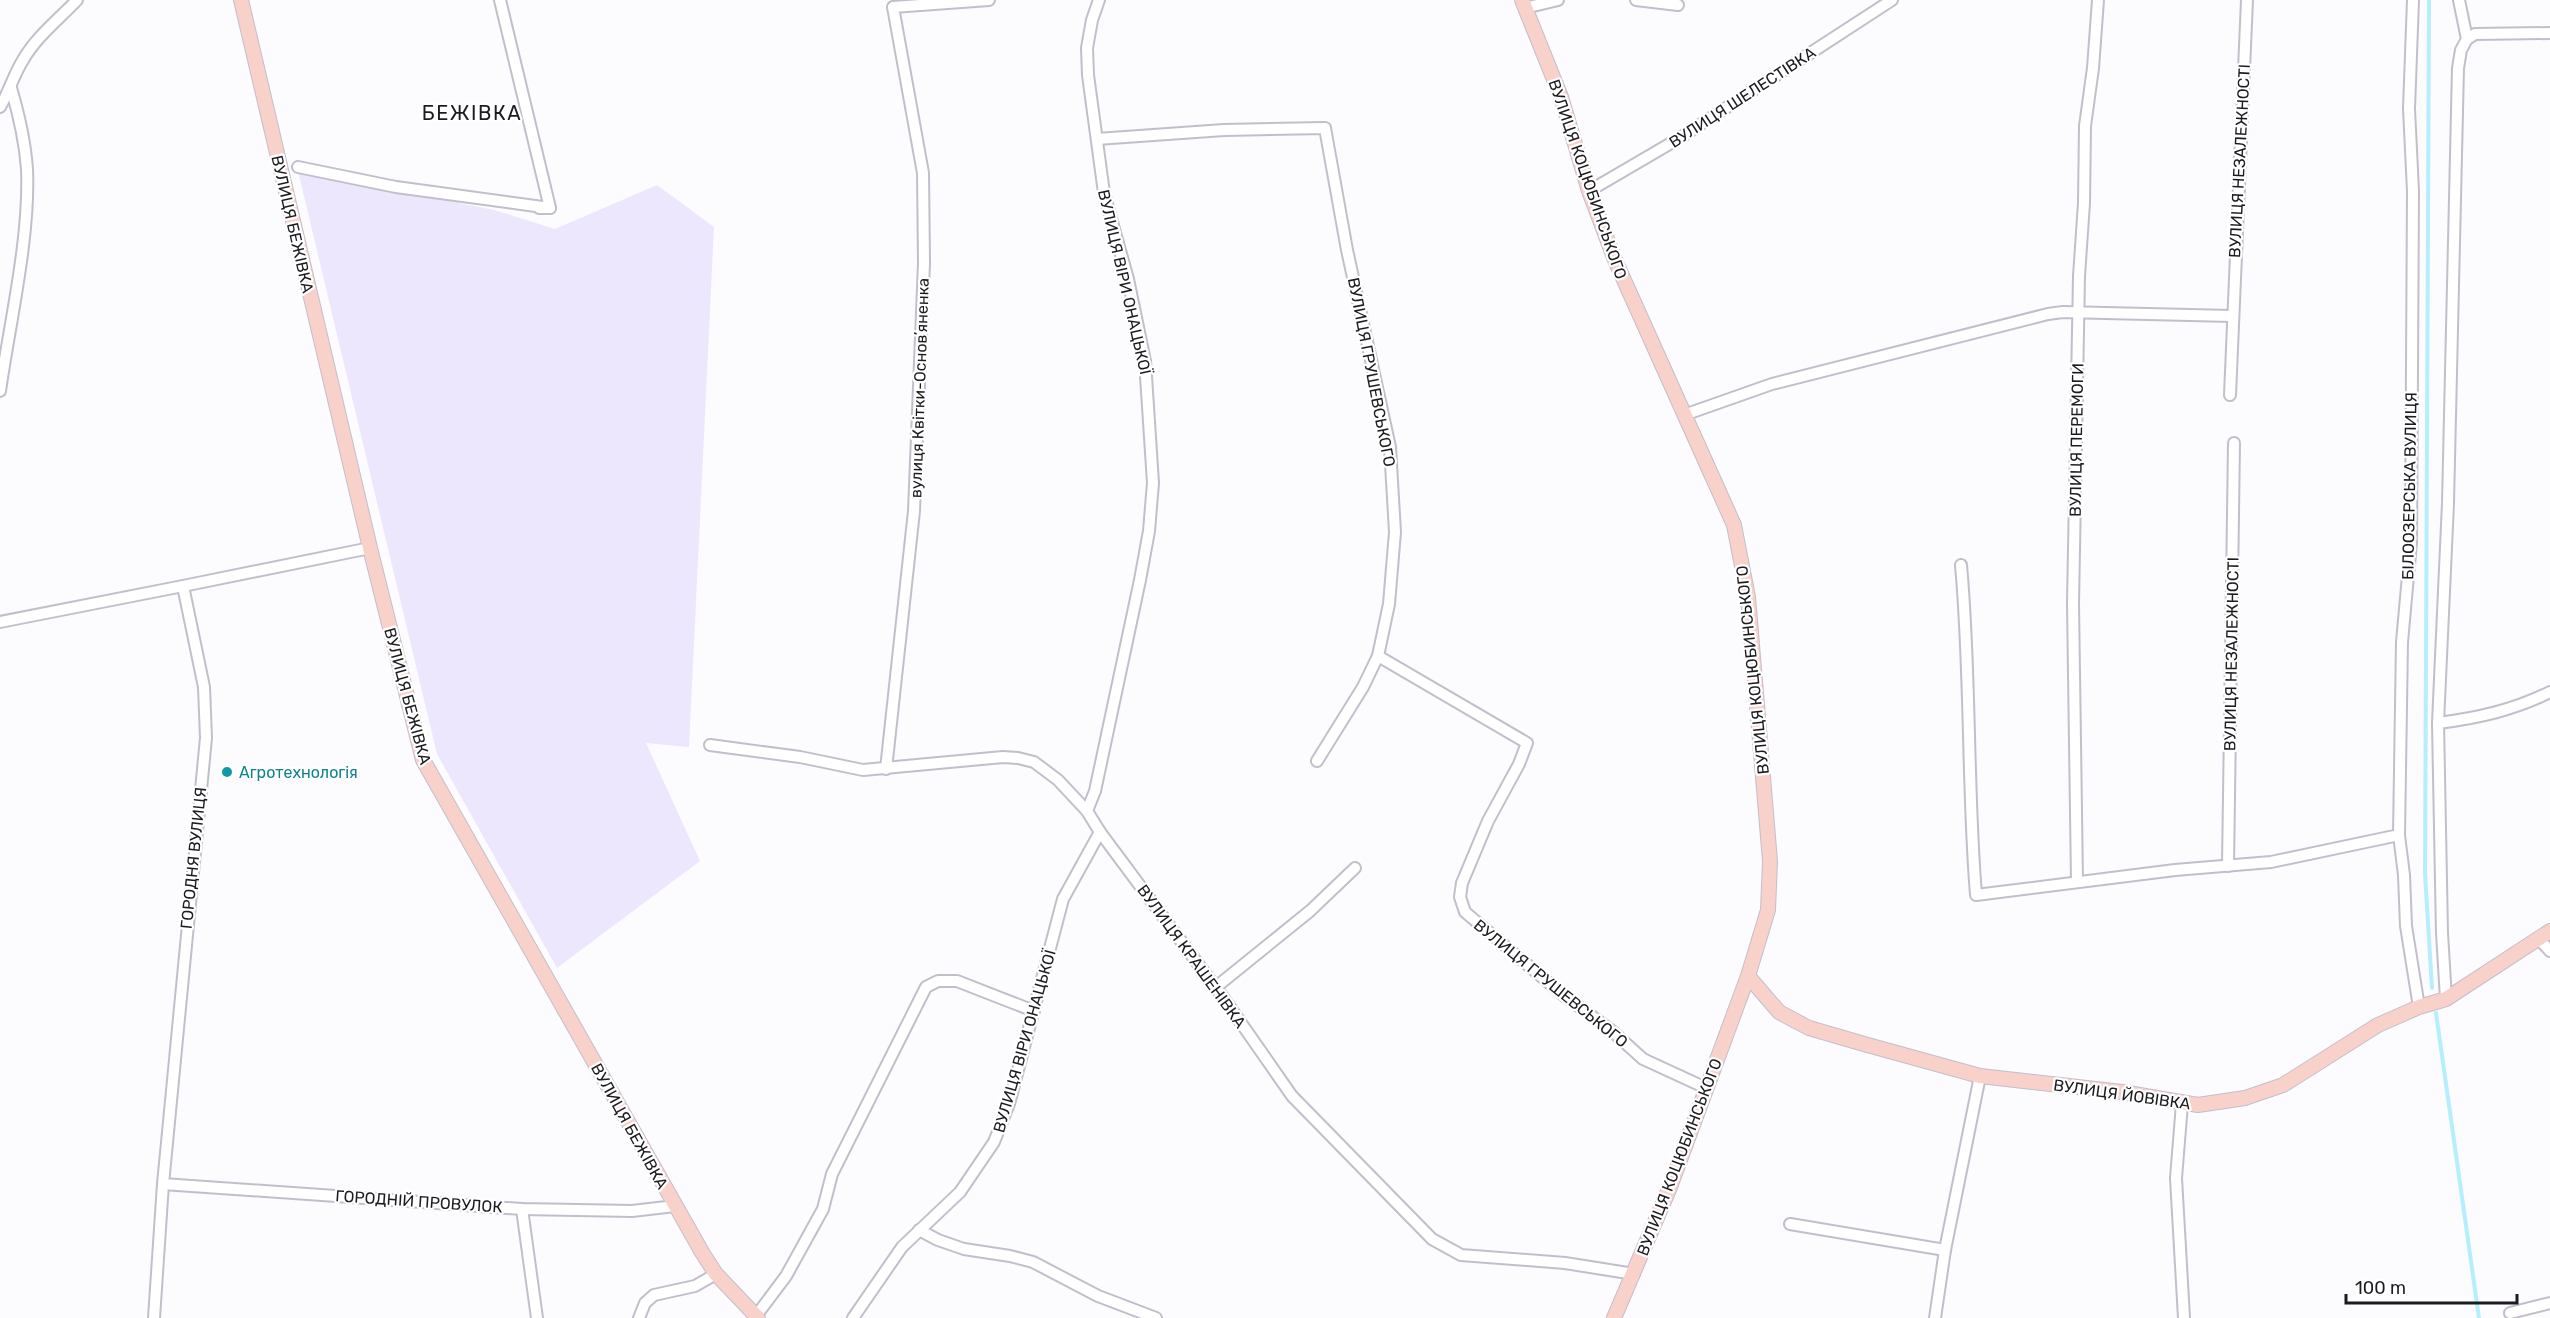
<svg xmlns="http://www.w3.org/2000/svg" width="2550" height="1318" font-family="Rubik,sans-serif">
<rect width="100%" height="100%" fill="#fcfbfe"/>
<!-- green -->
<path fill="#ece7fc" d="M 298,171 L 494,210 L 555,229 L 657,185 L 714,227 L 689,747 L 646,743 L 700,861 L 557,968 L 437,754 Z"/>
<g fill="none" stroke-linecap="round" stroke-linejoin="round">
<!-- stream -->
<g stroke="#b5eefc" stroke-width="4">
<path d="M 2429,0 L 2425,874 L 2432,988"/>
<path d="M 2436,1013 L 2479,1318"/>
</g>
<!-- street casing -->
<g stroke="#c2bfcb" stroke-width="14">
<g id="street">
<path d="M 500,0 L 550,208"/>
<path d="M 1636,0 L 1678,5"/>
<path d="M 2413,0 L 2409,109 L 2413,191 L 2411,543 L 2402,642 L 2399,835 L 2404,875 L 2406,926 L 2419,1007"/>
<path d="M 1525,8 L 1558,0"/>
<path d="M 2467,39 L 2475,34 L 2550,33"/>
<path d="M 0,107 C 9,92 14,74 23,60 C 36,37 59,19 77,0"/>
<path d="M 1097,139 L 1224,130 L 1325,128 L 1347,250 L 1390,447 L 1395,532 L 1389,604 L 1378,656 L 1527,743 L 1519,764 L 1488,821 L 1462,883 L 1460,897 L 1465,912 L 1562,994 L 1612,1031 L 1643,1059 L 1706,1088"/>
<path d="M 298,167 L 396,187 L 550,208 L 539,208"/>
<path d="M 1589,191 L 1678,139 L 1892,0"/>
<path d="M 0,391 C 10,321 30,238 27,169 C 25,141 19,115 11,88"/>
<path d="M 2230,395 L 2247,0"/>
<path d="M 1684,415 L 1772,384 L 2048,314 L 2063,312 L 2232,316"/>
<path d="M 1961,565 C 1971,675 1967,785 1976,895 L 2175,870 L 2271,862 L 2399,835"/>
<path d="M 183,586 L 370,548"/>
<path d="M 0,622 L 183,586 L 204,687 L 206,738 L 163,1184 L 154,1318"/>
<path d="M 2438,723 C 2478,718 2514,710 2550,692"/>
<path d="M 710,745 L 800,757 L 863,770 L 1003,757 L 1018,758 L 1034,762 L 1058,780 L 1087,811 L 1100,832 L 1225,1000 L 1292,1096 L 1432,1239 L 1461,1255 L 1565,1263 L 1634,1274"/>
<path d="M 1317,761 L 1363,687 L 1378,656"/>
<path d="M 886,769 L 914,511 L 924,263 L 923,173 L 893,7 L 989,0"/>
<path d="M 1087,811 L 1095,791 L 1140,580 L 1149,531 L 1153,483 L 1145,361 L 1128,279 L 1104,193 L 1088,75 L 1087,48 L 1092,20 L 1099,0"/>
<path d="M 2228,866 L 2234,443"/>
<path d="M 2077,881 L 2073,604 L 2079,276 L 2084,203 L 2085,126 L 2093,68 L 2098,0"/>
<path d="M 2539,939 L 2550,951"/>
<path d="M 1216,987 L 1310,911 L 1355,868"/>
<path d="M 2446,999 L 2442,933 L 2438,723 L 2448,503 L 2458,68 L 2461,50 L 2467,39 L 2459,0"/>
<path d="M 2182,1104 L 2176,1178 L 2184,1318"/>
<path d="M 163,1184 L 522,1209 L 632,1211 L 675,1206"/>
<path d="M 522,1209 L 537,1318"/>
<path d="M 1790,1224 L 1945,1250 L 1935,1318"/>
<path d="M 919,1230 L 938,1240 L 964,1249 L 1010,1256 L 1033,1262 L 1098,1296 L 1156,1318"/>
<path d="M 1945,1250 L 1980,1076"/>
<path d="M 2510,1313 L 2550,1303"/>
<path d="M 756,1316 L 786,1276 L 823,1209 L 832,1174 L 926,987 L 938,981 L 957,981 L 1034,1011"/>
<path d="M 639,1318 L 645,1303 L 654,1295 L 695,1286 L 716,1274"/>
<path d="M 853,1318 L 902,1247 L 960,1192 L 994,1142 L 1009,1104 L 1063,899 L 1100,832"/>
</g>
</g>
<!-- secondary casing -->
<g stroke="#c2bfcb" stroke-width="16">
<g id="secondary">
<path d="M 241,0 L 370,548 L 423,760 L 703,1254 L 716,1274 L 758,1318"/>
<path d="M 1522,0 L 1561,97 L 1589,191 L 1615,260 L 1734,525 L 1748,597 L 1770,861 L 1768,910 L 1748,976 L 1670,1187 L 1614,1318"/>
<path d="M 1748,976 L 1779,1012 L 1790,1018 L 1809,1028 L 1864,1044 L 1980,1076 L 2122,1092 L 2198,1105 L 2245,1098 L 2283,1085 L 2378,1025 L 2419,1007 L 2446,999 L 2550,931"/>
</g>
</g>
<!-- street -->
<use href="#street" stroke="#fff" stroke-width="10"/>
<!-- secondary -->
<use href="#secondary" stroke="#f9d1cb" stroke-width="14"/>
</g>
<!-- markers -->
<circle fill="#0f9aa8" stroke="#fff" stroke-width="2" cx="227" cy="772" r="6"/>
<g text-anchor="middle" stroke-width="4.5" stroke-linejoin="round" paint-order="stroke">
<!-- street labels -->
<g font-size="16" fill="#1c1b1f" stroke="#fff">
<text transform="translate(1742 97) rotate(-33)" y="6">ВУЛИЦЯ ШЕЛЕСТІВКА</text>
<text transform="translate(2239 161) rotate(-87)" y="6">ВУЛИЦЯ НЕЗАЛЕЖНОСТІ</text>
<text transform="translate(1588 179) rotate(71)" y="6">ВУЛИЦЯ КОЦЮБИНСЬКОГО</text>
<text transform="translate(293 224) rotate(77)" y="6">ВУЛИЦЯ БЕЖІВКА</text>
<text transform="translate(1125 282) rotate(77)" y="6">ВУЛИЦЯ ВІРИ ОНАЦЬКОЇ</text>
<text transform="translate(1372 372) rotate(79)" y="6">ВУЛИЦЯ ГРУШЕВСЬКОГО</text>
<text transform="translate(919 388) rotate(-88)" y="6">вулиця Квітки-Основʼяненка</text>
<text transform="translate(2076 440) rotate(-89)" y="6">ВУЛИЦЯ ПЕРЕМОГИ</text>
<text transform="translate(2409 486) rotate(-89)" y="6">БІЛООЗЕРСЬКА ВУЛИЦЯ</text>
<text transform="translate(2231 654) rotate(-89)" y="6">ВУЛИЦЯ НЕЗАЛЕЖНОСТІ</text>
<text transform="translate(1752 670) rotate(-96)" y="6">ВУЛИЦЯ КОЦЮБИНСЬКОГО</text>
<text transform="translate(408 696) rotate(75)" y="6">ВУЛИЦЯ БЕЖІВКА</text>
<text transform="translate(193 858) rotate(-84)" y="6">ГОРОДНЯ ВУЛИЦЯ</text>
<text transform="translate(1192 956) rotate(54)" y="6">ВУЛИЦЯ КРАШЕНІВКА</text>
<text transform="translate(1551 983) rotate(39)" y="6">ВУЛИЦЯ ГРУШЕВСЬКОГО</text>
<text transform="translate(1024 1041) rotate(-74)" y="6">ВУЛИЦЯ ВІРИ ОНАЦЬКОЇ</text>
<text transform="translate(2122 1094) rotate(8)" y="6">ВУЛИЦЯ ЙОВІВКА</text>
<text transform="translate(630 1126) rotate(61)" y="6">ВУЛИЦЯ БЕЖІВКА</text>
<text transform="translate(1679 1157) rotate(-69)" y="6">ВУЛИЦЯ КОЦЮБИНСЬКОГО</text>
<text transform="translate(419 1201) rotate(4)" y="6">ГОРОДНІЙ ПРОВУЛОК</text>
</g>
<!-- culture labels -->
<g font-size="16" fill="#0d838f" stroke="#fff" text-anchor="start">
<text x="239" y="778">Агротехнологія</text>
</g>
<!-- quarter labels -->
<g font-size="20" letter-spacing="1.5" fill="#1c1b1f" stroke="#fff">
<text x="472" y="120">БЕЖІВКА</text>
</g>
</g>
<!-- scale -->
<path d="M2346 1294v9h171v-9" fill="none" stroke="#1c1b1f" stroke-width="3"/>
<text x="2355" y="1294" font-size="18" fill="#1c1b1f" stroke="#ffffff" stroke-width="4.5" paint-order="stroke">100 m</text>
</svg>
